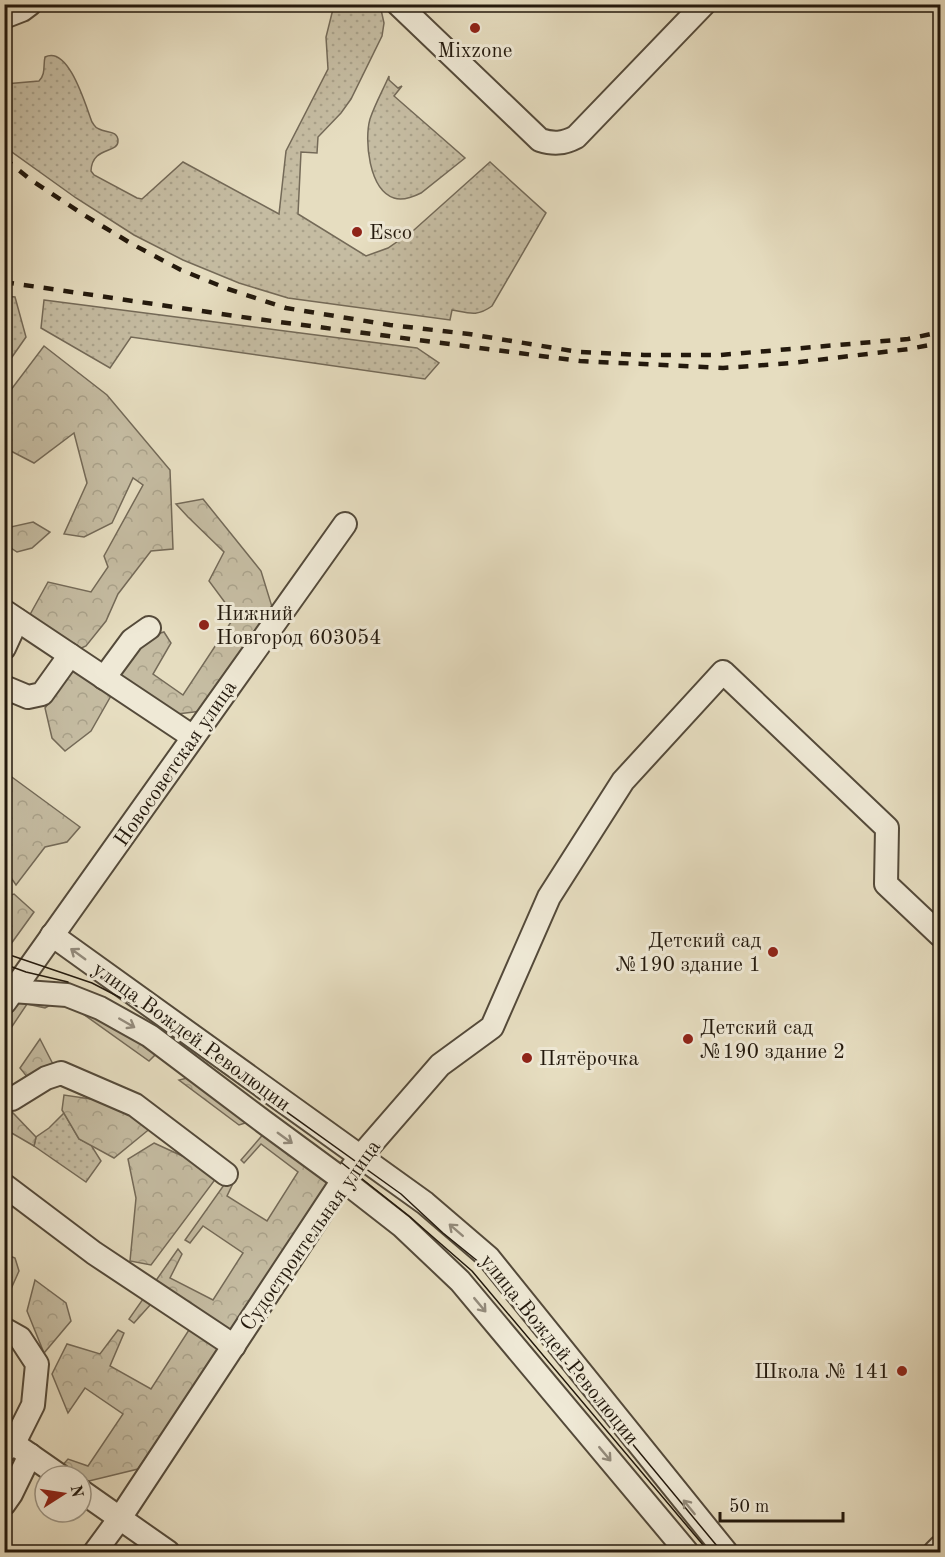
<svg xmlns="http://www.w3.org/2000/svg" width="945" height="1557" font-family="'Old Standard TT',serif">
<defs>
<pattern id="green-dots" width="8" height="8" patternUnits="userSpaceOnUse" patternTransform="scale(1.5)"><rect width="8" height="8" fill="#c5bca2"/><path d="M2 2h.1M6 6h.1" fill="none" stroke="#a9a18a" stroke-width="1.8" stroke-linecap="round"/></pattern>
<pattern id="forest-crowns" width="20" height="18" patternUnits="userSpaceOnUse" patternTransform="scale(1.5)"><rect width="20" height="18" fill="#c5bca2"/><path d="M2 6a3 3 0 1 1 6 0M12 15a3 3 0 1 1 6 0" fill="none" stroke="#a9a18a"/></pattern>
</defs>
<rect width="100%" height="100%" fill="#e6ddc0"/>
<filter id="stains"><feTurbulence type="fractalNoise" baseFrequency=".00333" numOctaves="4"/><feColorMatrix values="0 0 0 0 .2 0 0 0 0 .09 0 0 0 0 .02 0 0 0 .5 -.17"/></filter>
<radialGradient id="worn" r=".72"><stop offset=".6" stop-color="#630" stop-opacity="0"/><stop offset="1" stop-color="#630" stop-opacity=".3"/></radialGradient>
<!-- green -->
<g fill="url(#green-dots)" stroke="#746a58" stroke-width="1.5">
<path d="M 334,5 L 380,5 L 384,23 L 382,36 L 351,99 L 341,113 L 318,137 L 317,153 L 301,152 L 298,214 L 366,256 L 388,248 L 414,230 L 490,162 L 546,213 L 492,306 C 477,317 469,313 452,310 L 450,320 L 288,298 L 239,283 L 183,260 L 134,235 L 76,198 L 5,147 L 5,84 L 39,81 C 46,74 43,65 45,57 C 69,45 86,107 92,122 C 95,126 95,128 99,129 C 106,133 118,130 118,141 C 118,154 92,146 91,171 L 94,175 L 137,198 L 142,199 L 183,162 L 279,214 L 286,151 L 328,69 L 326,37 Z"/>
<path d="M 389,76 L 389,80 L 398,88 L 402,86 L 394,96 L 465,158 L 421,193 C 413,197 402,201 394,198 C 369,190 364,140 370,119 C 375,104 383,90 389,76 Z"/>
<path d="M 5,296 L 15,297 L 26,337 L 5,367 Z"/>
<path d="M 44,300 L 417,348 L 439,363 L 425,379 L 131,337 L 110,368 L 41,328 Z"/>
<path d="M 64,1113 L 79,1139 L 91,1145 L 101,1161 L 86,1182 L 34,1146 L 36,1137 L 49,1128 Z"/>
</g>
<!-- forest -->
<g fill="url(#forest-crowns)" stroke="#746a58" stroke-width="1.5">
<path d="M 44,346 L 107,395 L 170,470 L 173,549 L 151,551 L 118,594 L 106,621 L 86,646 L 75,651 L 27,620 L 48,582 L 91,592 L 108,567 L 104,556 L 143,485 L 133,478 L 112,523 L 84,537 L 64,534 L 87,483 L 74,433 L 34,463 L 5,448 L 4,399 Z"/>
<path d="M 203,499 L 261,571 L 273,610 L 202,711 L 169,715 L 126,685 L 115,669 L 137,640 L 164,632 L 171,643 L 153,674 L 183,695 L 235,616 L 209,581 L 224,552 L 188,517 L 176,504 Z"/>
<path d="M 33,522 L 50,532 L 32,548 L 17,552 L 5,544 L 6,528 Z"/>
<path d="M 72,668 L 112,694 L 91,731 L 65,751 L 52,738 L 45,708 Z"/>
<path d="M 5,772 L 80,827 L 67,842 L 45,847 L 16,885 L 5,869 Z"/>
<path d="M 14,894 L 34,912 L 8,948 L 5,947 L 5,897 Z"/>
<path d="M 34,987 L 61,988 L 91,997 L 160,1050 L 149,1061 L 62,999 L 45,1008 L 27,1004 L 5,1037 L 5,1022 L 13,1010 Z"/>
<path d="M 40,1039 L 56,1070 L 28,1078 L 20,1068 Z"/>
<path d="M 195,1076 L 255,1120 L 239,1125 L 179,1080 Z"/>
<path d="M 120,1088 L 152,1127 L 114,1158 L 79,1139 L 62,1110 L 64,1095 L 91,1099 Z"/>
<path d="M 5,1111 L 13,1113 L 36,1137 L 34,1146 L 10,1132 L 5,1138 Z"/>
<path d="M 266,1131 L 334,1181 L 138,1469 L 89,1481 L 81,1478 L 81,1476 L 78,1476 L 60,1468 L 68,1459 L 88,1466 L 123,1414 L 85,1388 L 68,1413 L 52,1374 L 67,1344 L 100,1354 L 118,1330 L 124,1333 L 110,1366 L 151,1389 L 189,1330 L 151,1304 L 134,1323 L 129,1319 L 178,1249 L 182,1254 L 170,1278 L 213,1300 L 243,1253 L 203,1226 L 190,1243 L 185,1240 L 236,1168 L 238,1173 L 227,1196 L 267,1221 L 298,1172 L 261,1144 L 244,1163 L 241,1160 Z"/>
<path d="M 154,1143 L 202,1165 L 217,1177 L 151,1265 L 130,1261 L 136,1198 L 128,1159 Z"/>
<path d="M 5,1254 L 15,1258 L 19,1271 L 11,1289 L 5,1285 Z"/>
<path d="M 35,1280 L 66,1303 L 71,1321 L 44,1353 L 27,1311 Z"/>
</g>
<g fill="none" stroke-linecap="round" stroke-linejoin="round">
<!-- minor casing -->
<g stroke="#544a3a" stroke-width="26">
<g id="minor">
<path d="M 398,4 L 540,140 C 553,144 563,144 576,137 L 704,4"/>
<path d="M 4,17 L 22,10 L 30,4"/>
<path d="M 4,611 L 193,737"/>
<path d="M 4,648 L 17,620"/>
<path d="M 104,678 L 132,640 L 149,628"/>
<path d="M 4,687 L 28,697 L 42,694 L 70,655"/>
<path d="M 52,935 L 425,1203 L 488,1257 L 726,1552"/>
<path d="M 12,991 L 67,995 L 100,1008 L 150,1036 L 264,1122 L 343,1180 L 402,1226 L 460,1281 L 687,1552"/>
<path d="M 5,1002 L 345,524"/>
<path d="M 4,1097 L 12,1099 L 46,1078 L 61,1073 L 135,1105 L 226,1174"/>
<path d="M 4,1185 L 94,1253 L 234,1346"/>
<path d="M 4,1329 L 20,1338 L 37,1364 L 33,1405 L 14,1443 L 4,1451"/>
<path d="M 4,1437 L 60,1476"/>
<path d="M 81,1491 L 168,1552"/>
<path d="M 4,1504 L 11,1494 L 30,1455"/>
<path d="M 95,1552 L 120,1518 L 343,1180 L 360,1157 L 440,1065 L 492,1027 L 549,897 L 623,781 L 723,672 L 887,828 L 886,884 L 940,935"/>
<path d="M 935,1552 L 940,1547"/>
</g>
</g>
<!-- minor -->
<use href="#minor" stroke="#efe9d6" stroke-width="22"/>
<!-- tram -->
<g stroke="#23190d" stroke-width="1.5">
<path d="M 4,953 L 92,983 L 146,1011 L 401,1194 L 443,1233 L 480,1263 L 519,1307 L 722,1552"/>
<path d="M 4,964 L 26,972 L 68,982"/>
<path d="M 342,1163 L 410,1217 L 472,1271 L 709,1552"/>
</g>
<!-- rail -->
<g stroke="#23190d" stroke-width="4.5" stroke-dasharray="10 10" stroke-linecap="butt">
<path d="M 4,158 L 31,180 L 84,215 L 132,244 L 181,270 L 228,289 L 286,308 L 390,325 L 469,334 L 579,352 L 644,355 L 720,355 L 908,339 L 940,332"/>
<path d="M 4,282 L 249,318 L 580,361 L 723,368 L 792,363 L 909,349 L 940,343"/>
</g>
</g>
<!-- one-way arrows -->
<defs><path id="oneway-shaft" d="M-6 0H5M1.5-3L5.5 0L1.5 3" fill="none" stroke-width="1.6" stroke-linecap="round" stroke-linejoin="round" transform="scale(1.5)"/></defs>
<g stroke="#938b7c">
<use href="#oneway-shaft" transform="translate(78 954) rotate(-144)"/>
<use href="#oneway-shaft" transform="translate(127 1023) rotate(30)"/>
<use href="#oneway-shaft" transform="translate(285 1138) rotate(36)"/>
<use href="#oneway-shaft" transform="translate(456 1230) rotate(-139)"/>
<use href="#oneway-shaft" transform="translate(480 1305) rotate(50)"/>
<use href="#oneway-shaft" transform="translate(605 1454) rotate(50)"/>
<use href="#oneway-shaft" transform="translate(689 1507) rotate(-129)"/>
</g>
<!-- markers -->
<g fill="#8f2418" stroke="#efe9d6" stroke-width="2">
<circle cx="475" cy="28" r="6"/>
<circle cx="357" cy="232" r="6"/>
<circle cx="204" cy="625" r="6"/>
<circle cx="773" cy="952" r="6"/>
<circle cx="688" cy="1039" r="6"/>
<circle cx="527" cy="1058" r="6"/>
<circle cx="902" cy="1371" r="6"/>
</g>
<g text-anchor="middle" stroke-width="6" stroke-linejoin="round" paint-order="stroke">
<!-- poi labels -->
<g font-size="21" fill="#23190d" stroke="#efe9d6" text-anchor="start">
<text x="475" y="57" text-anchor="middle">Mixzone</text>
<text x="369" y="239">Esco</text>
<text x="216" y="620">Нижний<tspan x="216" dy="24">Новгород 603054</tspan></text>
<text x="761" y="947" text-anchor="end">Детский сад<tspan x="761" dy="24">№190 здание 1</tspan></text>
<text x="700" y="1034">Детский сад<tspan x="700" dy="24">№190 здание 2</tspan></text>
<text x="539" y="1065">Пятёрочка</text>
<text x="890" y="1378" text-anchor="end">Школа № 141</text>
</g>
<!-- street labels -->
<g font-size="21" fill="#23190d" stroke="#efe9d6">
<text transform="translate(175 763) rotate(-55)" y="7">Новосоветская улица</text>
<text transform="translate(192 1036) rotate(36)" y="7">улица Вождей Революции</text>
<text transform="translate(310 1235) rotate(-55)" y="7">Судостроительная улица</text>
<text transform="translate(560 1349) rotate(51)" y="7">улица Вождей Революции</text>
</g>
</g>
<!-- margin -->
<rect width="945" height="1557" fill="none" stroke="#e6ddc0" stroke-width="24"/>
<rect x="6" y="6" width="933" height="1545" fill="none" stroke="#23190d" stroke-width="3"/>
<rect x="12" y="12" width="921" height="1533" fill="none" stroke="#23190d" stroke-width="1.5"/>
<!-- north arrow -->
<g transform="translate(63 1494) rotate(78)"><circle r="28" fill="#efe9d6" stroke="#9d9686" stroke-width="1.5"/>
<path d="M0-4.5L10 22L0 15L-10 22Z" fill="#8f2418"/>
<text y="-9" font-size="16" font-weight="bold" text-anchor="middle" fill="#23190d">N</text>
</g>
<!-- scale -->
<path d="M720 1512v9h123v-9" fill="none" stroke="#23190d" stroke-width="3"/>
<text x="729" y="1512" font-size="18" fill="#23190d" stroke="#efe9d6" stroke-width="4.5" paint-order="stroke">50 m</text>
<rect width="100%" height="100%" filter="url(#stains)"/>
<rect width="100%" height="100%" fill="url(#worn)"/>
</svg>
